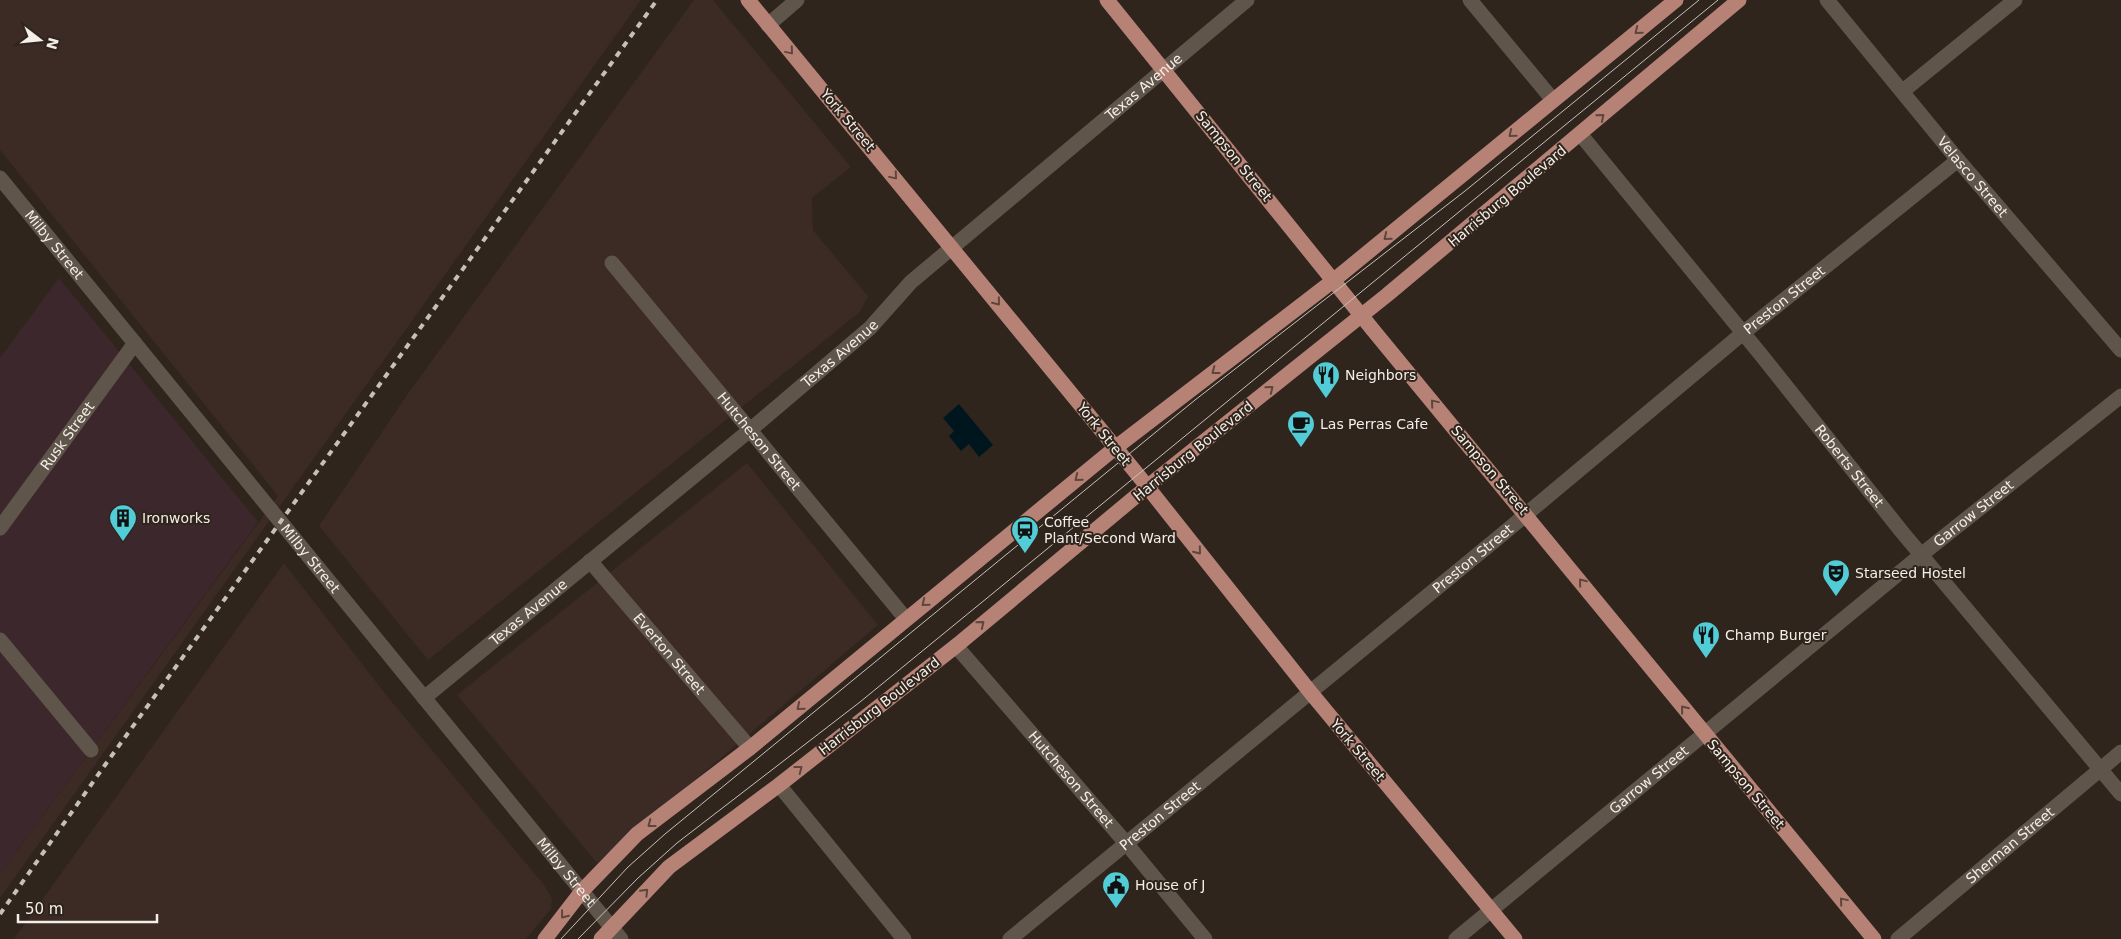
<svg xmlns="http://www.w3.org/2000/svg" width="2121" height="939" font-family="'DejaVu Sans',sans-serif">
<rect width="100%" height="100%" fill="#2f251c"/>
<!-- commercial -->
<path fill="#3c282c" d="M 59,278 L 258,522 L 0,874 L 0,358 Z"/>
<!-- industrial -->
<g fill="#3c2a24">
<path d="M 0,0 L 641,0 L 0,898 L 0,874 L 278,496 L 0,150 Z"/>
<path d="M 694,0 L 713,0 L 851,167 L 812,198 L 813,230 L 868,296 L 860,312 L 428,660 L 319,526 L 407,395 Z"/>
<path d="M 747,463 L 878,625 L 597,863 L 457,695 Z"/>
<path d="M 284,563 L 387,696 L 545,886 L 552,899 L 551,909 L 526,939 L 14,939 Z"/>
</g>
<!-- water -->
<path fill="#00161e" d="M 959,404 L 993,445 L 979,457 L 969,444 L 961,451 L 949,436 L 954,431 L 943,418 Z"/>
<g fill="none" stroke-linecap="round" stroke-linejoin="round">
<!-- minor -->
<g stroke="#5f554a" stroke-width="15">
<path d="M 1470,0 L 1553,100"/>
<path id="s1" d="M 1827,0 L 1958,160 L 2121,350"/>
<path d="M 768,25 L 797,0"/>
<path d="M 1903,91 L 2015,0"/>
<path id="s2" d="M 1581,135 L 1762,356 L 1902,532 L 2121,794"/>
<path id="s3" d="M 0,178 L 621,939"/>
<path id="s4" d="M 612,263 L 906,619"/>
<path id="s5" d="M 0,528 L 135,343"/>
<path id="s6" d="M 590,561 L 750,748"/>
<path d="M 0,640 L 91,750"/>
<path id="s7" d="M 956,646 L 1126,843 L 1205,939"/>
<path id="s8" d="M 424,698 L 750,430 L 870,328 L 911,282 L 1247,0"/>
<path d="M 779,785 L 904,939"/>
<path id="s9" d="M 1010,939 L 1499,537 L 1743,333 L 1958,160"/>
<path id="s10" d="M 1456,939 L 1921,555 L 2121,396"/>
<path id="s11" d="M 1898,939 L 2121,752"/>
</g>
<!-- major -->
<g stroke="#b68276" stroke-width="15">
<path d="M 748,0 L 1138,475 L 1311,693 L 1515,939"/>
<path d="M 1107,0 L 1373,330 L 1874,939"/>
<path d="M 545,939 L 582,891 L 637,834 L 750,748 L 1115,448 L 1334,280 L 1676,0"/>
<path d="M 601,939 L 669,867 L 779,785 L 956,646 L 1147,487 L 1387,295 L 1739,0"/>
</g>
<!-- tram -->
<g stroke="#c7c0b9" stroke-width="1">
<path d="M 561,939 L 628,867 L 665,834 L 1195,400 L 1465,191 L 1699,0"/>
<path d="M 578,939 L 638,878 L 677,843 L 860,702 L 1718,0"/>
</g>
<!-- rail -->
<path stroke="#c7c0b9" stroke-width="4" stroke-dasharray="6 6" stroke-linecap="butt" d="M 0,914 L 105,765 L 657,0"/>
</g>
<!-- one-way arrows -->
<defs><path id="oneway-chevron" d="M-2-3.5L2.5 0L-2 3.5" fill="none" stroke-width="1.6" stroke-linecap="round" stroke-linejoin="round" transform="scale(1.25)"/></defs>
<g stroke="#5e463c">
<use href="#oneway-chevron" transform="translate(1638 31) rotate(141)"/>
<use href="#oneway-chevron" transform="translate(790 51) rotate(50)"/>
<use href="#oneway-chevron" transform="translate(1601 117) rotate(-40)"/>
<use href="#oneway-chevron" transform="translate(1512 134) rotate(141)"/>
<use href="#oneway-chevron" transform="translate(894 176) rotate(50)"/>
<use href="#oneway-chevron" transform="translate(1387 237) rotate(141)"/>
<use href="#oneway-chevron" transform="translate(997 302) rotate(51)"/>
<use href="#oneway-chevron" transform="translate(1215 371) rotate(143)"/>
<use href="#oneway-chevron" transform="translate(1270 389) rotate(-39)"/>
<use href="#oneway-chevron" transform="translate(1434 403) rotate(-130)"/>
<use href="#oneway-chevron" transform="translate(1078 478) rotate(141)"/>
<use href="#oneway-chevron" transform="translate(1198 551) rotate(51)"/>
<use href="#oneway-chevron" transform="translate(1582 582) rotate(-129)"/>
<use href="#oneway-chevron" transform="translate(925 603) rotate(141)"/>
<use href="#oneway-chevron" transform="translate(981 624) rotate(-40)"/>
<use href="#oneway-chevron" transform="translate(800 707) rotate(140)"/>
<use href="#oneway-chevron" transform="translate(1684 709) rotate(-129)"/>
<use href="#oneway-chevron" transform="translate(799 769) rotate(-38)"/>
<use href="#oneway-chevron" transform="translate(651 824) rotate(143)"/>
<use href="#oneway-chevron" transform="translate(645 892) rotate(-46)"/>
<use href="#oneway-chevron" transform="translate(1843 901) rotate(-130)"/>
<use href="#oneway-chevron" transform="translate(564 915) rotate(128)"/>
</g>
<!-- icons -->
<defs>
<g id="restaurant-pin" transform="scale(1.4375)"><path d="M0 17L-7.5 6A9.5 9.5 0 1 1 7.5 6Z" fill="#52ccd6" stroke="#2f251c"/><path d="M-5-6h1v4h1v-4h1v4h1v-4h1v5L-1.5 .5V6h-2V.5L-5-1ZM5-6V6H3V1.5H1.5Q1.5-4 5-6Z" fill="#111"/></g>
<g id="cafe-pin" transform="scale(1.4375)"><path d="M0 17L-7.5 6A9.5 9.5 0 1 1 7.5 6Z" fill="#52ccd6" stroke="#2f251c"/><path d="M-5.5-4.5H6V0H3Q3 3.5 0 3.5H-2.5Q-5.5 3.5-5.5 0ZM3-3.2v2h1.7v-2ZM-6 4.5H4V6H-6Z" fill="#111"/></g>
<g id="building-pin" transform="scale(1.4375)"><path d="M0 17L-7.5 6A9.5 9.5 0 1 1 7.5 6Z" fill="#52ccd6" stroke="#2f251c"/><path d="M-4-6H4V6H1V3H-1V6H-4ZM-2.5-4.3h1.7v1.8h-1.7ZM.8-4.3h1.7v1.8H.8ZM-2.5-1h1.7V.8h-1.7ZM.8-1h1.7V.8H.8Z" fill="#111"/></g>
<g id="station-pin" transform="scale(1.4375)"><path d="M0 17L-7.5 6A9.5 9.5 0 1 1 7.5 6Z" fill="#52ccd6" stroke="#2f251c"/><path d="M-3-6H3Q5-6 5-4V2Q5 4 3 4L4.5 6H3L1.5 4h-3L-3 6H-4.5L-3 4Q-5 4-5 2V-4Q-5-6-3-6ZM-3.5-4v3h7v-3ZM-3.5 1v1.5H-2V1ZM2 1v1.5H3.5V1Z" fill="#111"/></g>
<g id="theatre-pin" transform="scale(1.4375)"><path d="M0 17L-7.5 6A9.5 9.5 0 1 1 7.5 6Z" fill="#52ccd6" stroke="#2f251c"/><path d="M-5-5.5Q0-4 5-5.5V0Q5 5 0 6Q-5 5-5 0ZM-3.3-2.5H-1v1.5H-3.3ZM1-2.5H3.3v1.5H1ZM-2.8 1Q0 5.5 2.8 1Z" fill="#111"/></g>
<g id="civic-pin" transform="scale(1.4375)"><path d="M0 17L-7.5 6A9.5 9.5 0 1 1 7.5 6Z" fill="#52ccd6" stroke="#2f251c"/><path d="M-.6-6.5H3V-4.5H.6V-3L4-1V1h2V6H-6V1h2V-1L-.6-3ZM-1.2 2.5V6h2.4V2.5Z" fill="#111"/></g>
</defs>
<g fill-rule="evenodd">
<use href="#restaurant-pin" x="1326" y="375"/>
<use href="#cafe-pin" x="1301" y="424"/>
<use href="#building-pin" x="123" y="518"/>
<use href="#station-pin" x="1025" y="530"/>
<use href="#theatre-pin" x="1836" y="573"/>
<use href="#restaurant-pin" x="1706" y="635"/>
<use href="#civic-pin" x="1116" y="885"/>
</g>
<g text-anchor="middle" stroke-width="4" stroke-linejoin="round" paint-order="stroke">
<!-- street labels -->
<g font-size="14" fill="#f4eee8" stroke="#2f251c">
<text dy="5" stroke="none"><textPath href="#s8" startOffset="945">Texas Avenue</textPath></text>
<text transform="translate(848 120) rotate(50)" y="5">York Street</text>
<text transform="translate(1234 156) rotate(51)" y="5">Sampson Street</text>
<text dy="5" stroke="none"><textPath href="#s1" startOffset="229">Velasco Street</textPath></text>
<text transform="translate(1507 196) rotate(-40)" y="5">Harrisburg Boulevard</text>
<text dy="5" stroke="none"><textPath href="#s3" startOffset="86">Milby Street</textPath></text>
<text dy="5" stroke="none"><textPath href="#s9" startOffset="1004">Preston Street</textPath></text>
<text dy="5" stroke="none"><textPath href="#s8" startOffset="540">Texas Avenue</textPath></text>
<text transform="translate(1104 434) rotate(51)" y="5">York Street</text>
<text dy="5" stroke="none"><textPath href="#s5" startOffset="114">Rusk Street</textPath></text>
<text dy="5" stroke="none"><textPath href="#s4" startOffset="231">Hutcheson Street</textPath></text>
<text transform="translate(1193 451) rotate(-39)" y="5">Harrisburg Boulevard</text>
<text dy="5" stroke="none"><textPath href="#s2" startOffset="426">Roberts Street</textPath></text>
<text transform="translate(1490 470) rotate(50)" y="5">Sampson Street</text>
<text dy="5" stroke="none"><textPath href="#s10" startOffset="670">Garrow Street</textPath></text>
<text dy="5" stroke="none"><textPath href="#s3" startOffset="491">Milby Street</textPath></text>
<text dy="5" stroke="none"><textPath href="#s9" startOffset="599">Preston Street</textPath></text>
<text dy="5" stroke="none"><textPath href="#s8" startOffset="135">Texas Avenue</textPath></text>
<text dy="5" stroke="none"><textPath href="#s6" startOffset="122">Everton Street</textPath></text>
<text transform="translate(879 706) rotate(-38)" y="5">Harrisburg Boulevard</text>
<text transform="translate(1358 750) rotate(50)" y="5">York Street</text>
<text dy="5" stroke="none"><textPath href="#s7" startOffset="176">Hutcheson Street</textPath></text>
<text dy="5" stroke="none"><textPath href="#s10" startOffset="250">Garrow Street</textPath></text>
<text transform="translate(1746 784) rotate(50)" y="5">Sampson Street</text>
<text dy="5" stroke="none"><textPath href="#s9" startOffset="194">Preston Street</textPath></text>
<text dy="5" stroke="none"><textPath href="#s11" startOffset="146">Sherman Street</textPath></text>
<text dy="5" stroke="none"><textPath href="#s3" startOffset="896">Milby Street</textPath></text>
</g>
<!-- poi labels -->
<g font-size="14" fill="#f4eee8" stroke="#2f251c" text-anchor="start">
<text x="1345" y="380">Neighbors</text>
<text x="1320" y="429">Las Perras Cafe</text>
<text x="142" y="523">Ironworks</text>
<text x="1044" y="527">Coffee<tspan x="1044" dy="16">Plant/Second Ward</tspan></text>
<text x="1855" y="578">Starseed Hostel</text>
<text x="1725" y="640">Champ Burger</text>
<text x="1135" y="890">House of J</text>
</g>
</g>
<!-- north arrow -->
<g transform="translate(40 40) rotate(106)" stroke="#2f251c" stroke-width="4" paint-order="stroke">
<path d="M0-4L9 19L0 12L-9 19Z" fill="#f4eee8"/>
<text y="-8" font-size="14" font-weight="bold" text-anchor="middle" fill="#f4eee8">N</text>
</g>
<!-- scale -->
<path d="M18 914v8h139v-8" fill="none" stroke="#f4eee8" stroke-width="2.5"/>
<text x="25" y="914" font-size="15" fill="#f4eee8" stroke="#2f251c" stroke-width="4" paint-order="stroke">50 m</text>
</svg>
